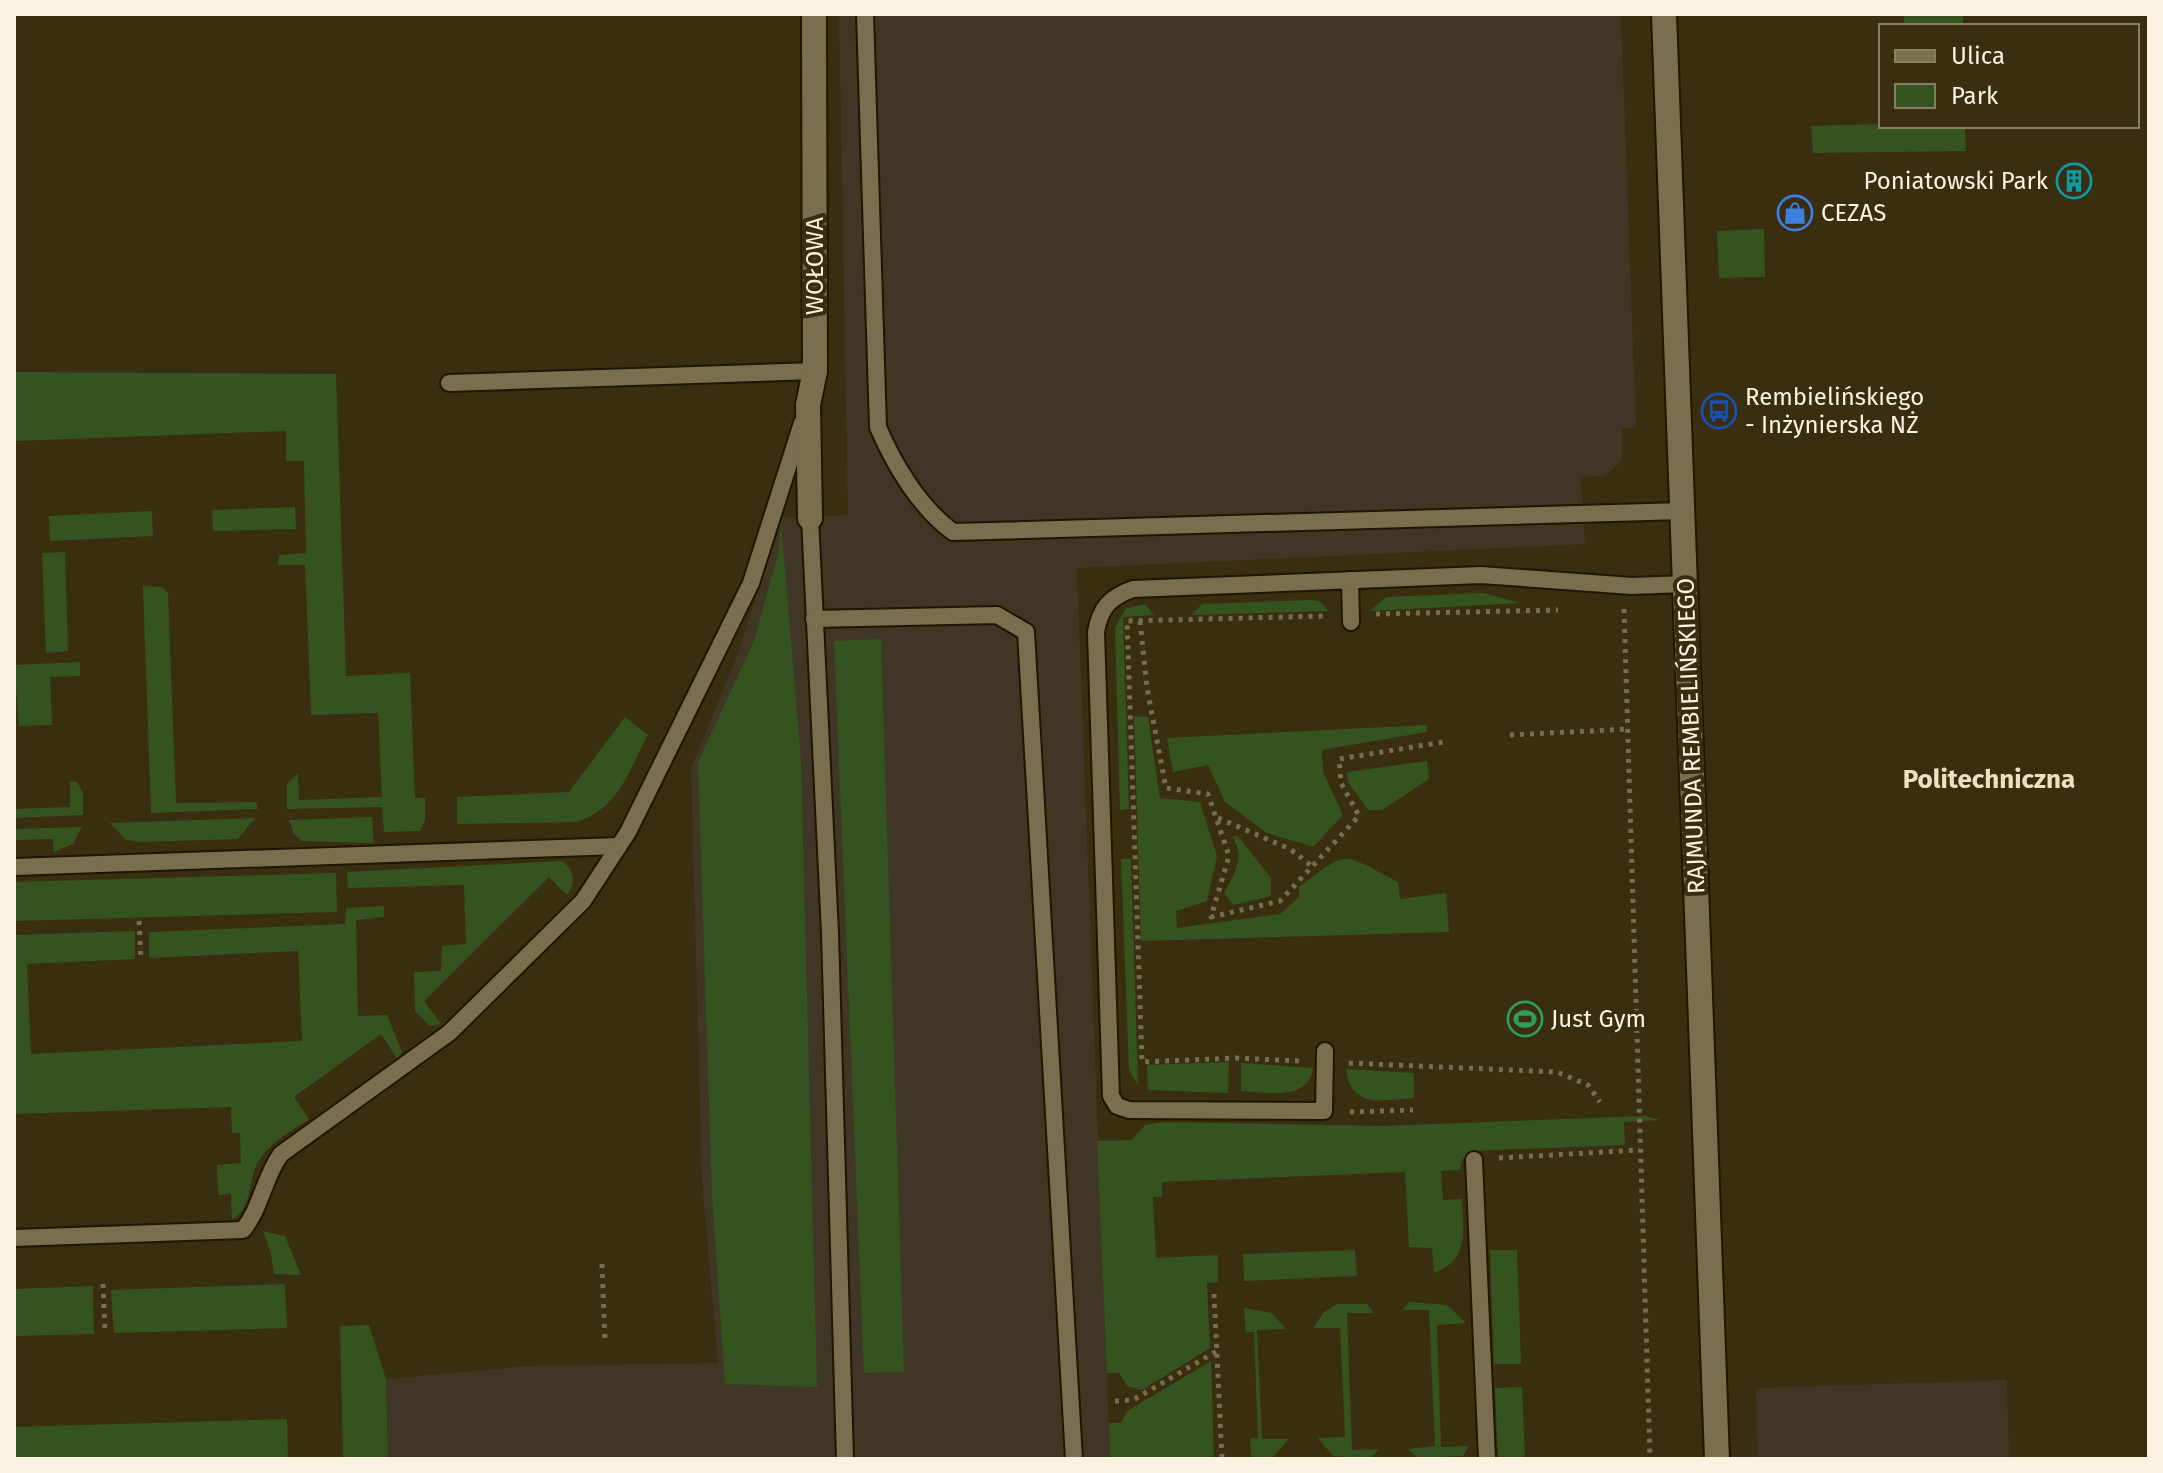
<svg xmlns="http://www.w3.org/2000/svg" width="2163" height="1473" font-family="'Fira Sans',sans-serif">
<rect width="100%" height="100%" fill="#392e0f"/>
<!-- commercial -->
<path fill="#413526" d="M 2007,1380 L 2009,1459 L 1758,1459 L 1756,1388 Z"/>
<!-- industrial -->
<path fill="#3f3625" d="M 839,14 L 1621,14 L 1636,428 L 1622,428 L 1622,461 L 1605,476 L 1581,477 L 1585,544 L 1077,568 L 1110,1459 L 388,1459 L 386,1379 L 528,1366 L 718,1363 L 702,1182 L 691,768 L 738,654 L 780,518 L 848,515 Z"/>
<!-- green -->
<g fill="#35531f">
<path d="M 1904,14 L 1963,14 L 1963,25 L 1904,26 Z"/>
<path d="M 1881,124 L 1965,126 L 1966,151 L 1813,153 L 1811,126 Z"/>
<path d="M 1764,229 L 1765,277 L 1719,278 L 1717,231 Z"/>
<path d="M 14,372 L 336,374 L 346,676 L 410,673 L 415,798 L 425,798 L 425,820 L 420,831 L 384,832 L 382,807 L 287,809 L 287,784 L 298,773 L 299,800 L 382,797 L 378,713 L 311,715 L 305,565 L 278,565 L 279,555 L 306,553 L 304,461 L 286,461 L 286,431 L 14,441 Z"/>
<path d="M 295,507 L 296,529 L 213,531 L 212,510 Z"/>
<path d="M 152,511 L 153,536 L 50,541 L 49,516 Z"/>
<path d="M 781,522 L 801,761 L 817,1387 L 725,1384 L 712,1195 L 698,762 L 754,641 L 778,554 Z"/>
<path d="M 65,552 L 68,651 L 46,653 L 42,553 Z"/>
<path d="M 143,586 L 163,587 L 168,593 L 176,803 L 256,802 L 258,809 L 151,813 Z"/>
<path d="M 1484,593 L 1520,603 L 1370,611 L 1386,597 Z"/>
<path d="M 1311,600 L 1319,601 L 1329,611 L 1192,615 L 1202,604 Z"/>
<path d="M 1145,604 L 1154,615 L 1123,617 L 1129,809 L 1120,810 L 1115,628 L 1126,608 Z"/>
<path d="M 881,639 L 904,1372 L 864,1373 L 834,641 Z"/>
<path d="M 80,662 L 80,676 L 50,677 L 52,725 L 19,726 L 14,665 Z"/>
<path d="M 1134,716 L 1148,717 L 1160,798 L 1200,802 L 1217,856 L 1207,901 L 1176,911 L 1177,928 L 1280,914 L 1299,897 L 1299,887 C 1351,848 1341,853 1398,882 L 1400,899 L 1446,893 L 1449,932 L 1141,941 Z"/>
<path d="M 625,717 L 648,735 C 629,771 618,809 577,822 L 457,824 L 457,797 L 569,792 Z"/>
<path d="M 1427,725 L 1427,732 L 1322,750 L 1323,772 L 1343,815 L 1313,847 L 1267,833 L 1225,802 L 1208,765 L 1173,772 L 1167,738 Z"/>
<path d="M 1427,761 L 1429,779 L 1382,810 L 1368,810 L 1348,782 L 1347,772 Z"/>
<path d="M 70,781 L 77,782 L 83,793 L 83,815 L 14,818 L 14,809 L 70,807 Z"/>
<path d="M 372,817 L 374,843 L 302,841 L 294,834 L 289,820 Z"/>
<path d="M 255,818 L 238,839 L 140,842 L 126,840 L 110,823 Z"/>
<path d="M 82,827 L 73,844 L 54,852 L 53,839 L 14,840 L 14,829 Z"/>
<path d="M 1232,836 L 1238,836 L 1271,878 L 1271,896 L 1233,905 L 1224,894 C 1234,873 1246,858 1232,836 Z"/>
<path d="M 1121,859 L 1131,859 L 1138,1085 L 1129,1070 Z"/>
<path d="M 562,861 C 574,869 577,884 567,895 L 549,877 L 424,1001 L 441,1024 L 430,1026 L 415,1011 L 414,972 L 441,971 L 442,946 L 466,944 L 464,885 L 348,888 L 347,872 Z"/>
<path d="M 336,873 L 337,912 L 14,921 L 14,882 Z"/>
<path d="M 384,906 L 384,917 L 356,920 L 358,1016 L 387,1015 L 402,1052 L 397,1059 L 381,1034 L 294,1097 L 309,1119 C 292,1131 272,1141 260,1159 C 246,1180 255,1205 232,1220 L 231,1194 L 218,1195 L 217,1165 L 241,1163 L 240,1133 L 232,1133 L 231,1107 L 14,1114 L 14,935 L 135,931 L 135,959 L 27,964 L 31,1054 L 302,1041 L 298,951 L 149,958 L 149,932 L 345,924 L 346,908 Z"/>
<path d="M 1229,1062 L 1228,1093 L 1148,1090 L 1147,1065 Z"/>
<path d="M 1241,1063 L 1313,1068 C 1308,1102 1267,1092 1241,1091 Z"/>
<path d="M 1346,1069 L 1414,1073 L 1414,1098 C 1383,1100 1351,1110 1346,1069 Z"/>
<path d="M 1645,1116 L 1660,1120 L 1624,1122 L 1625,1145 L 1471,1151 L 1463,1158 L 1460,1170 L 1441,1171 L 1443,1200 L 1462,1199 C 1463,1230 1470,1260 1434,1273 L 1432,1248 L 1409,1247 L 1405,1172 L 1162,1182 L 1162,1197 L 1153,1197 L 1156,1258 L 1218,1255 L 1218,1282 L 1207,1283 L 1210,1348 L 1142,1390 L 1127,1386 L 1119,1373 L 1107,1373 L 1097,1141 L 1132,1140 L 1145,1125 L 1163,1122 L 1382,1126 Z"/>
<path d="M 263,1231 L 285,1236 L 301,1275 L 274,1274 L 271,1254 Z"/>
<path d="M 1355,1250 L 1357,1276 L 1244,1281 L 1243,1254 Z"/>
<path d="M 1490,1250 L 1517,1250 L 1521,1364 L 1494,1364 Z"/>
<path d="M 285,1284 L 287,1328 L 114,1333 L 111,1290 Z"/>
<path d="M 93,1286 L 94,1334 L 14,1336 L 14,1289 Z"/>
<path d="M 1409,1302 L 1447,1305 L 1466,1323 L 1437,1325 L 1441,1447 L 1469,1446 L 1463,1456 L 1418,1458 L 1408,1449 L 1435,1446 L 1429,1310 L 1402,1310 Z"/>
<path d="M 1337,1304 L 1367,1304 L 1374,1313 L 1347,1313 L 1352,1450 L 1379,1449 L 1370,1459 L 1333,1456 L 1318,1438 L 1345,1437 L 1340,1328 L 1313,1328 L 1324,1312 Z"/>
<path d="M 1244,1308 L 1272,1313 L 1286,1329 L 1257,1330 L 1262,1439 L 1289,1439 L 1271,1459 L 1251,1459 L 1250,1438 L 1258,1438 L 1254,1332 L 1246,1332 Z"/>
<path d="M 369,1325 L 386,1379 L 388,1459 L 343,1459 L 340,1326 Z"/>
<path d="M 1211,1361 L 1214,1459 L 1110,1459 L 1109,1423 L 1121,1423 L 1127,1411 Z"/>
<path d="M 1522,1387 L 1525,1459 L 1498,1459 L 1495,1388 Z"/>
<path d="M 287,1419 L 288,1459 L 14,1459 L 14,1427 Z"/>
</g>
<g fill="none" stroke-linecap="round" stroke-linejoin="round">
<!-- lane casing -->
<g stroke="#201600" stroke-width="20">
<g id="lane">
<path d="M 865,14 L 878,427 C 894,465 920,508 953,532 L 1683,511"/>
<path d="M 449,383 L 815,371"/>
<path d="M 810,518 L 830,933 L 845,1459"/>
<path d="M 1350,580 L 1351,622"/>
<path d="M 814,619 L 997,615 L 1026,632 L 1074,1459"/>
<path d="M 14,867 L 619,846"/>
<path d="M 1325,1051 L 1324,1111 L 1129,1110 L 1117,1106 L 1111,1096 L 1096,632 C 1100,608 1110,597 1133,589 L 1481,575 L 1632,586 L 1686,584"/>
<path d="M 1474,1160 L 1487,1459"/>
<path d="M 14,1238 L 243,1230 C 261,1208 264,1177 281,1154 L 449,1033 L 583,901 L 628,832 L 751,583 L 802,423"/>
</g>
</g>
<!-- street casing -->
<g stroke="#201600" stroke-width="28">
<g id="street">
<path d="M 1664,14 L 1717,1459"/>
<path d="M 810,518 L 808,405 L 815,371 L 814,14"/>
</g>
</g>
<!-- path -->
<g stroke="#766c51" stroke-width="5" stroke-dasharray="4 6" stroke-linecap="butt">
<path d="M 1624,609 L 1650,1459"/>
<path d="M 1376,614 L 1558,610"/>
<path d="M 1140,621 L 1147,688 L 1166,788 L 1208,794 L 1229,856 L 1211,917 L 1280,901 L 1359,816 L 1341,783 L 1339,759 L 1444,742"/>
<path d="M 1510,735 L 1627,729"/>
<path d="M 1218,818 L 1290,849 L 1312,866"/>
<path d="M 139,921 L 141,958"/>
<path d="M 1299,1061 L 1236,1058 L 1142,1062 L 1127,621 L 1326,616"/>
<path d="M 1349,1063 L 1557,1072 L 1588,1085 L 1600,1102"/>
<path d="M 1350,1112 L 1413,1110"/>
<path d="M 1499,1158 L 1639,1150"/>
<path d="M 602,1264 L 605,1343"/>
<path d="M 103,1284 L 105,1333"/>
<path d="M 1214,1294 L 1222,1459"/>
<path d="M 1115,1401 L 1133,1400 L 1217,1351"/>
</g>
<!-- lane -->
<use href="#lane" stroke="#796e4d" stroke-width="16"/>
<!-- street -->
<use href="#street" stroke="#796e4d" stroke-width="24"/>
</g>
<!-- icons -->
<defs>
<g id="building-ring" transform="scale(1.8)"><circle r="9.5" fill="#392e0f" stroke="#0f9aa8" stroke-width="1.5"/><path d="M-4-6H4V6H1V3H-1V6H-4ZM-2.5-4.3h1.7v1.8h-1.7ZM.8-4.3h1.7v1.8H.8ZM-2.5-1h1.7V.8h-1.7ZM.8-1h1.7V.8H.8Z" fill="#0f9aa8"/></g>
<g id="shop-ring" transform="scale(1.8)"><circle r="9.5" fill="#392e0f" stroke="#3f7fe0" stroke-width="1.5"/><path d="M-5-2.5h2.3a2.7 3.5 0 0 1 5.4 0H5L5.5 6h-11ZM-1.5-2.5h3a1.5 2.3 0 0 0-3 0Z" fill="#3f7fe0"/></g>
<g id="bus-ring" transform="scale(1.8)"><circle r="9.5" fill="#392e0f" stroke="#1a4fb4" stroke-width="1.5"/><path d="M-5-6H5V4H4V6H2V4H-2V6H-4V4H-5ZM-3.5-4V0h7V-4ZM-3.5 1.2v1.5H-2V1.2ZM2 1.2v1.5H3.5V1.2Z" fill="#1a4fb4"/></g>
<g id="stadium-ring" transform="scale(1.8)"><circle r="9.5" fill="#392e0f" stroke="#2e9e5b" stroke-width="1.5"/><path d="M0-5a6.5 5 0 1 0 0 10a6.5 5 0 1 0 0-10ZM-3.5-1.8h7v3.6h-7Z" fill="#2e9e5b"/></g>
</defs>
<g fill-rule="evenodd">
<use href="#building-ring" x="2074" y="181"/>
<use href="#shop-ring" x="1795" y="213"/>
<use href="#bus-ring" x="1719" y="411"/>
<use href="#stadium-ring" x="1525" y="1019"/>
</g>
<g text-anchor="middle" stroke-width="8" stroke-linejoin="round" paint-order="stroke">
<!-- poi labels -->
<g font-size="24" fill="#faf3e1" stroke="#392e0f" text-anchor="start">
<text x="2048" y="189" text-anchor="end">Poniatowski Park</text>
<text x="1821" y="221">CEZAS</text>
<text x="1745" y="405">Rembielińskiego<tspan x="1745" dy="28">- Inżynierska NŻ</tspan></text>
<text x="1551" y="1027">Just Gym</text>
</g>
<!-- street labels -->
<g font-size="24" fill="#faf3e1" stroke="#392e0f">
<text transform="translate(815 266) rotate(-90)" y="8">WOŁOWA</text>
<text transform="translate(1691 736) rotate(-92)" y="8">RAJMUNDA REMBIELIŃSKIEGO</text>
</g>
<!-- neighbourhood labels -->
<g font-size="26" font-weight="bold" fill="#ede0bc" stroke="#392e0f">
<text x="1989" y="788">Politechniczna</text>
</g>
</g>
<!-- border -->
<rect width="2163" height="1473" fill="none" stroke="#faf3e1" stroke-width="32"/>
<!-- legend -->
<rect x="1879" y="24" width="260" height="104" fill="#392e0f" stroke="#867d63" stroke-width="2"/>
<rect x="1895" y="50" width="40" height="12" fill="#796e4d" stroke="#867d63" stroke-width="2"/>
<text x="1951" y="64" font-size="24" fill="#faf3e1">Ulica</text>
<rect x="1895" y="84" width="40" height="24" fill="#35531f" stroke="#867d63" stroke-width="2"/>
<text x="1951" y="104" font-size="24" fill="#faf3e1">Park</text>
</svg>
